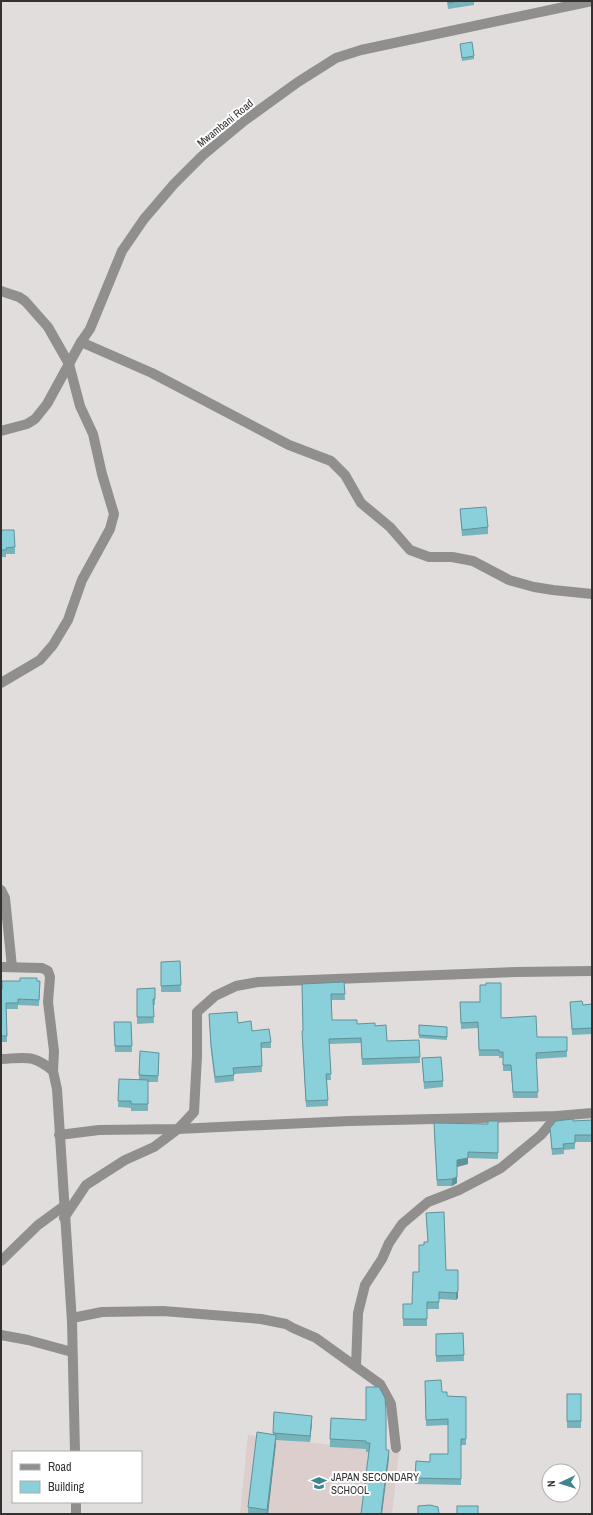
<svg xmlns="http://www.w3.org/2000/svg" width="593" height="1515" font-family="'Archivo Narrow',sans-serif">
<rect width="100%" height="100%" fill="#e1dddc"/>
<!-- built -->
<path fill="#dbcecc" d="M 248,1435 L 399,1453 L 392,1514 L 240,1514 Z"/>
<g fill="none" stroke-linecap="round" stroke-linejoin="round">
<!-- minor -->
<g stroke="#908f8e" stroke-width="10">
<path d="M 1,291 L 19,297 L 25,301 L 48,327 L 69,364 L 80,406 L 93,434 L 102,474 L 114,514 L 110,529 L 82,580 L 68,620 L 53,645 L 40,660 L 1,683"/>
<path d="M 81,342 L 152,373 L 289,445 L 331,461 L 345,475 L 361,503 L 390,527 L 410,550 L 429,557 L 452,557 L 473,561 L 509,580 L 534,587 L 553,590 L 592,594"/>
<path d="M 1,431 L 27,424 L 35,419 L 47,404 L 81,342 L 90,329 L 122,251 L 144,219 L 174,184 L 202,156 L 244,121 L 298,82 L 336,58 L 361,50 L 592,1"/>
<path d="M 1,890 L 5,898 L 12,967"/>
<path d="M 1,967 L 42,968 L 48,971 L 50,977 L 48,1002 L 54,1051 L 53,1071"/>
<path d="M 1,1059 C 26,1058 33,1054 53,1071 L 57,1089 L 72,1322 L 75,1452"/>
<path d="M 59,1135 L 99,1130 L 178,1129 L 349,1121 L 557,1116 L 592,1113"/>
<path d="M 64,1218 L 86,1185 L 125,1160 L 154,1147 L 178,1129 L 194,1112 L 197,1056 L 197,1012 L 215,996 L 236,986 L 258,982 L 517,972 L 592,971"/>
<path d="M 1,1261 L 38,1225 L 64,1206"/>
<path d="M 72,1318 L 102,1312 L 163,1311 L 261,1319 L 286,1324 L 293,1328 L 316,1338 L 380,1384 L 391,1404 L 396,1448"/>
<path d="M 1,1335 L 28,1340 L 72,1352"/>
<path d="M 356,1366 L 358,1313 L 365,1285 L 382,1259 L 389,1243 L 402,1224 L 428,1202 L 459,1190 L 501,1168 L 541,1135 L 557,1116"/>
<path d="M 76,1502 L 76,1514"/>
</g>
</g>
<!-- wall -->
<g fill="#76b3bb">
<path d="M 447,1 L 474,1 L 474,5 L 448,9 Z"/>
<path d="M 460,44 L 474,56 L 474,59 L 462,61 Z"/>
<path d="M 460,509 L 488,527 L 488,534 L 462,536 Z"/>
<path d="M 1,530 L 15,547 L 15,554 L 6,554 L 6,557 L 1,557 Z"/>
<path d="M 180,961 L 181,992 L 161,992 L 161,962 Z"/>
<path d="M 40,981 L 39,1006 L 18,1005 L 18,1009 L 6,1009 L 7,1042 L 1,1042 L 1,989 Z"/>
<path d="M 344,982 L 345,1000 L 332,1000 L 332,1020 L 357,1024 L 375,1026 L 387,1041 L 419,1040 L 420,1063 L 362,1065 L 361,1043 L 329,1044 L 331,1080 L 327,1080 L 328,1106 L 306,1107 L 302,1037 L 302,1031 L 303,1031 L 302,984 Z"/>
<path d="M 155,988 L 155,1005 L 153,1005 L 154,1023 L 137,1024 L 137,989 Z"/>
<path d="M 460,1002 L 501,1018 L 537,1037 L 567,1037 L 567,1057 L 536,1059 L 538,1098 L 513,1098 L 511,1071 L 503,1071 L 503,1058 L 499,1058 L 499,1056 L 479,1056 L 478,1028 L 461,1029 Z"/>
<path d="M 570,1002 L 583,1005 L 592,1004 L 592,1034 L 572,1035 Z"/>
<path d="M 209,1014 L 238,1023 L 271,1042 L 271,1048 L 261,1048 L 262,1072 L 234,1074 L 234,1081 L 215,1083 L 211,1051 Z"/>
<path d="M 114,1022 L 131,1022 L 132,1052 L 115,1052 Z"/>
<path d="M 419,1025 L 447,1027 L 447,1040 L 419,1038 Z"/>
<path d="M 140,1051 L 159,1059 L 158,1082 L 148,1082 L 148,1111 L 131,1111 L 131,1108 L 118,1107 L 119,1079 L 139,1080 Z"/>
<path d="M 422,1058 L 443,1081 L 443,1087 L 424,1089 Z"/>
<path d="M 592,1120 L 592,1142 L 575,1142 L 575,1149 L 564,1150 L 564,1154 L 552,1155 L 550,1128 L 573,1121 Z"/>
<path d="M 498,1121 L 498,1159 L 468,1158 L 468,1164 L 457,1167 L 457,1183 L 452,1186 L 437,1186 L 434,1129 L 488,1124 Z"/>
<path d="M 426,1213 L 446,1270 L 458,1270 L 458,1298 L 456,1300 L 439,1299 L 439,1309 L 427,1309 L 427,1326 L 403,1326 L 403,1304 L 412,1304 L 424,1245 L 428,1242 Z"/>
<path d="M 463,1333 L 464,1361 L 436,1362 L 436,1334 Z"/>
<path d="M 425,1381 L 442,1392 L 447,1396 L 466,1397 L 466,1445 L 461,1445 L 461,1485 L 415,1484 L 416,1461 L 430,1462 L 448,1454 L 448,1425 L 426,1426 Z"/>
<rect x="567" y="1394" width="14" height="34"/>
<path d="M 274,1412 L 312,1422 L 310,1442 L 276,1440 L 268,1514 L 248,1514 L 248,1507 L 273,1434 Z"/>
<path d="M 366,1420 L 386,1450 L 389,1458 L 369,1452 L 366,1452 L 366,1449 L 330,1447 L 330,1439 Z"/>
</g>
<!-- shaded-wall -->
<g fill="#609299">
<path d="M 468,1158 L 468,1164 L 457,1167 L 457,1160 Z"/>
<path d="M 457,1177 L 457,1183 L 452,1186 L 452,1179 Z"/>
<path d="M 458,1270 L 458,1298 L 456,1300 L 456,1293 Z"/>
<path d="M 312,1416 L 312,1422 L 310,1442 L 310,1436 Z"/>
<path d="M 276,1435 L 276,1444 L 268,1514 L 267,1514 Z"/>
<path d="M 389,1450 L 389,1458 L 382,1514 L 381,1514 Z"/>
</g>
<!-- building -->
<g fill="#89d0da" stroke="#609299">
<path d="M 448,1 L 459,1 L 448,3 Z"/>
<path d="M 472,42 L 474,56 L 462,58 L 460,44 Z"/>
<path d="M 486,507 L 488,527 L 462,530 L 460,509 Z"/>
<path d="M 1,530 L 14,530 L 15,547 L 6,548 L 6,550 L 1,550 Z"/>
<path d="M 180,961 L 181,985 L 161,986 L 161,962 Z"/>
<path d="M 20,978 L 37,978 L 37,981 L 40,981 L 39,1000 L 18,999 L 18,1003 L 6,1003 L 7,1036 L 1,1036 L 1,989 L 2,989 L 2,981 L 20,981 Z"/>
<path d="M 344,982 L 345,994 L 331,994 L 332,1020 L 357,1020 L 357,1024 L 375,1023 L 375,1026 L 386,1025 L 387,1041 L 419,1040 L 420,1057 L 362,1059 L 361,1038 L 329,1039 L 331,1074 L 326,1074 L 328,1100 L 306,1101 L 302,1031 L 303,1031 L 302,984 Z"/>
<path d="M 486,983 L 501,983 L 501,1018 L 536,1016 L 537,1037 L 567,1037 L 567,1051 L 536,1053 L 538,1092 L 513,1092 L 511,1065 L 503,1065 L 503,1052 L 499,1052 L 499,1050 L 479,1050 L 478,1022 L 461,1023 L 460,1002 L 480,1002 L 480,985 L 486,985 Z"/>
<path d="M 155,988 L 155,999 L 153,999 L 154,1017 L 137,1017 L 137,989 Z"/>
<path d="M 582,1001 L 583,1005 L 592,1004 L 592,1028 L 572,1029 L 570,1002 Z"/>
<path d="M 237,1012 L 238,1023 L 251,1021 L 252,1031 L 269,1029 L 271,1042 L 261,1043 L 262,1066 L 233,1068 L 234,1075 L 215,1077 L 211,1045 L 209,1014 Z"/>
<path d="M 114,1022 L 131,1022 L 132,1046 L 115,1046 Z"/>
<path d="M 419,1025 L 447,1027 L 447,1037 L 419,1035 Z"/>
<path d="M 140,1051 L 159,1053 L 158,1076 L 139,1075 Z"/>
<path d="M 441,1057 L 443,1081 L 424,1082 L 422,1058 Z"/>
<path d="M 119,1079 L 148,1080 L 148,1104 L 131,1104 L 131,1101 L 118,1101 Z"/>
<path d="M 573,1119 L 573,1121 L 592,1120 L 592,1135 L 575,1135 L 575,1143 L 563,1144 L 564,1148 L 552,1149 L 550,1128 L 556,1121 Z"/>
<path d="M 488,1121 L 498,1121 L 498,1153 L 468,1152 L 468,1158 L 457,1160 L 457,1177 L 452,1179 L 437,1180 L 434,1123 L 488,1124 Z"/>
<path d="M 444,1212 L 446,1270 L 458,1270 L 458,1291 L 456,1293 L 439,1292 L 439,1302 L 427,1302 L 427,1319 L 403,1319 L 403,1304 L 412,1304 L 413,1272 L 419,1272 L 419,1245 L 424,1245 L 424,1242 L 428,1242 L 426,1213 Z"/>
<path d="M 463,1333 L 464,1355 L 436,1356 L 436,1334 Z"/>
<path d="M 441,1380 L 442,1392 L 447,1392 L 447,1396 L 466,1397 L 466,1439 L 461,1439 L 461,1479 L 415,1478 L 416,1461 L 430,1462 L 430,1454 L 448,1454 L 448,1419 L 426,1420 L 425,1381 Z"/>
<path d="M 366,1387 L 379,1387 L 385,1398 L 386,1413 L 386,1450 L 389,1450 L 381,1514 L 361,1514 L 370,1443 L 366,1443 L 366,1441 L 330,1439 L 331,1418 L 366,1420 Z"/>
<rect x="567" y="1394" width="14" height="27"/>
<path d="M 274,1412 L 312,1416 L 310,1436 L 273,1433 Z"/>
<path d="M 257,1432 L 276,1435 L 267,1510 L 248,1507 Z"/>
<path d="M 430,1505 L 438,1507 L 439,1514 L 418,1514 L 418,1506 Z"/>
<rect x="457" y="1506" width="21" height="8"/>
</g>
<!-- icons -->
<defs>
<g id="school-bare" transform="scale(1.2)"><path d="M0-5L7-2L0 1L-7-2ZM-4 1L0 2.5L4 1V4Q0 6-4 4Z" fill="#408690" stroke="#fff" stroke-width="2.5" paint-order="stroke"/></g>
</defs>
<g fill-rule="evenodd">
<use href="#school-bare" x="319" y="1483"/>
</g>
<g text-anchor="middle" stroke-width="4" stroke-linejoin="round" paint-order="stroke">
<!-- street labels -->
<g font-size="11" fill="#333131" stroke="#fff">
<text transform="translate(225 123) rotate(-39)" y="4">Mwambani Road</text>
</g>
<!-- poi labels -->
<g font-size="11" fill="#333131" stroke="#fff" text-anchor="start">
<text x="331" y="1481">JAPAN SECONDARY<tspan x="331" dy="13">SCHOOL</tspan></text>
</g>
</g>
<!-- border -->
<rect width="593" height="1515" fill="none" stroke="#333131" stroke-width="4"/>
<!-- legend -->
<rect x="12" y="1451" width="130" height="52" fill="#ffffff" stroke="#adadad"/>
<rect x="20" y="1464" width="20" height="6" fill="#908f8e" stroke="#adadad"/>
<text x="48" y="1471" font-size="12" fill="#333131">Road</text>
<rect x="20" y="1481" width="20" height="12" fill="#89d0da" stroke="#adadad"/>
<text x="48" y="1491" font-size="12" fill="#333131">Building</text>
<!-- north arrow -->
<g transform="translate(561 1483) rotate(266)"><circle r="19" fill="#ffffff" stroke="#adadad"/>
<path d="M0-3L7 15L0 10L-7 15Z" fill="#408690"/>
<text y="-6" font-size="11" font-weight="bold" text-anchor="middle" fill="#333131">N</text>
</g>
</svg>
